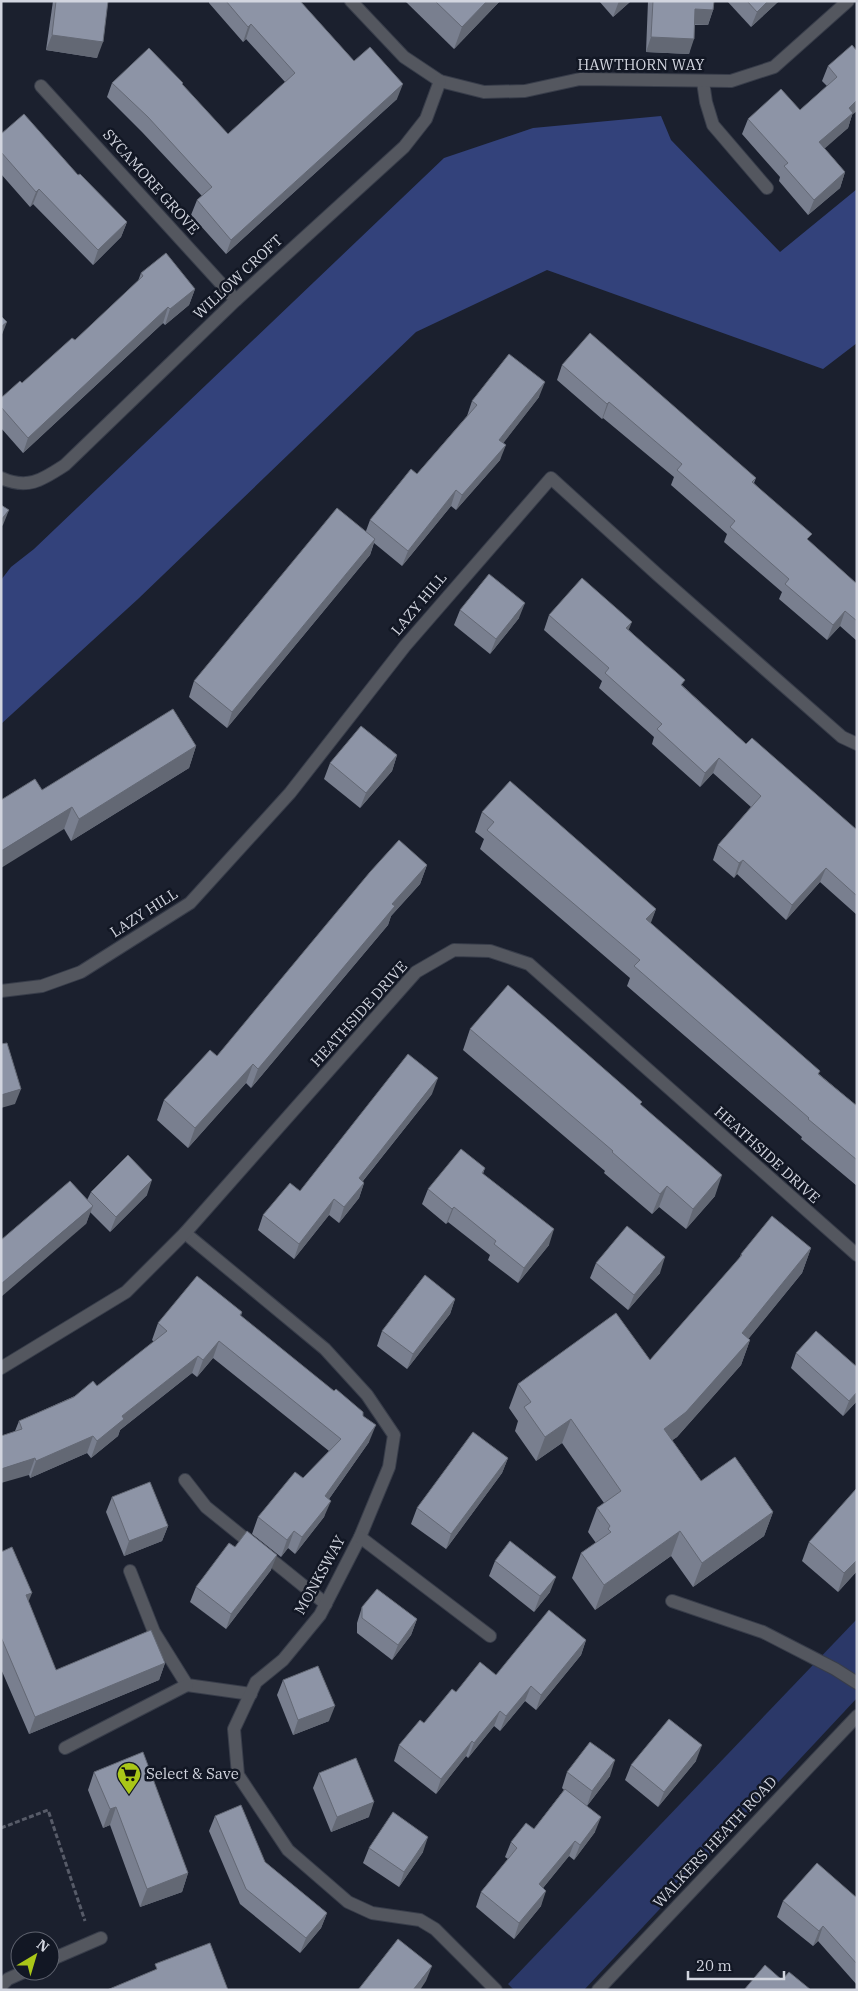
<svg xmlns="http://www.w3.org/2000/svg" width="858" height="1991" font-family="'IBM Plex Serif',serif">
<rect width="100%" height="100%" fill="#1b202e"/>
<!-- green -->
<path fill="#2b3868" d="M 857,1619 L 857,1698 L 584,1990 L 514,1990 L 508,1984 Z"/>
<!-- forest -->
<path fill="#33427b" d="M 661,116 L 671,140 L 780,252 L 857,189 L 857,343 L 823,369 L 547,270 L 416,332 L 138,599 L 1,724 L 1,580 L 11,567 L 34,549 L 444,158 L 533,128 Z"/>
<g fill="none" stroke-linecap="round" stroke-linejoin="round">
<!-- service casing -->
<g stroke="#383d4a" stroke-width="14">
<g id="service">
<path d="M 703,82 L 706,102 L 713,125 L 767,188"/>
<path d="M 185,1480 L 206,1507 L 326,1604"/>
<path d="M 130,1571 L 154,1632 L 187,1685 L 251,1694"/>
<path d="M 672,1601 L 763,1632 L 835,1669 L 857,1683"/>
<path d="M 65,1748 L 187,1685"/>
</g>
</g>
<!-- minor casing -->
<g stroke="#383d4a" stroke-width="14">
<g id="minor">
<path d="M 351,1 L 404,57 L 440,81 L 484,92 L 525,91 L 580,79 L 731,81 L 774,67 L 848,1"/>
<path d="M 41,86 L 236,300"/>
<path d="M 1,478 C 28,490 42,480 65,465 L 236,300 L 404,147 L 426,119 L 440,81"/>
<path d="M 1,991 L 42,986 L 81,972 L 190,903 L 290,793 L 405,646 L 551,478 L 659,576 L 842,737 L 857,744"/>
<path d="M 185,1233 L 325,1349 L 367,1395 L 394,1435 L 389,1467 L 360,1537 L 320,1615 L 283,1660 L 256,1682 L 234,1729 L 238,1775 L 288,1850 L 348,1902 L 372,1913 L 420,1920 L 435,1929 L 496,1990"/>
<path d="M 1,1368 L 126,1292 L 185,1233 L 416,972 L 454,950 L 490,951 L 529,964 L 857,1255"/>
<path d="M 360,1537 L 490,1636"/>
<path d="M 50,1960 L 101,1938"/>
<path d="M 1,1986 L 8,1979 L 26,1971"/>
</g>
</g>
<!-- tertiary casing -->
<g stroke="#383d4a" stroke-width="14">
<path id="tertiary" d="M 598,1990 L 857,1716"/>
</g>
<!-- path -->
<path stroke="#575b68" stroke-width="3" stroke-dasharray="5 2.5" stroke-linecap="butt" d="M 1,1828 L 48,1810 L 85,1921"/>
<!-- service -->
<use href="#service" stroke="#54575f" stroke-width="12"/>
<!-- minor -->
<use href="#minor" stroke="#54575f" stroke-width="12"/>
<!-- tertiary -->
<use href="#tertiary" stroke="#54575f" stroke-width="12"/>
</g>
<!-- wall -->
<g fill="#797f8f">
<path d="M 53,1 L 108,1 L 97,58 L 46,50 Z"/>
<path d="M 209,1 L 300,1 L 354,61 L 397,99 L 226,254 L 191,215 L 197,200 L 202,196 L 142,132 L 107,97 L 112,83 L 183,83 L 182,85 L 228,134 L 285,82 L 246,39 L 243,42 L 209,3 Z"/>
<path d="M 405,1 L 500,1 L 454,49 Z"/>
<path d="M 599,1 L 631,1 L 613,17 Z"/>
<path d="M 648,1 L 714,1 L 713,10 L 708,25 L 695,25 L 689,54 L 646,52 Z"/>
<path d="M 727,1 L 779,1 L 751,27 Z"/>
<path d="M 857,51 L 852,115 L 848,128 L 824,148 L 845,172 L 840,188 L 808,215 L 779,181 L 780,177 L 742,134 L 748,119 L 800,110 L 827,86 L 822,81 L 828,66 Z"/>
<path d="M 1,134 L 127,222 L 121,237 L 93,265 L 33,204 L 30,207 L 1,174 Z"/>
<path d="M 141,273 L 195,289 L 189,305 L 165,325 L 163,323 L 23,453 L 1,428 L 1,398 L 22,383 L 75,340 L 138,281 Z"/>
<path d="M 562,365 L 756,478 L 754,483 L 809,541 L 857,584 L 857,641 L 840,626 L 827,640 L 779,599 L 782,592 L 724,542 L 727,534 L 671,485 L 674,477 L 603,418 L 602,419 L 557,380 Z"/>
<path d="M 539,397 L 503,443 L 500,460 L 456,510 L 451,506 L 402,566 L 374,543 L 370,555 L 227,728 L 189,697 L 194,681 L 366,531 L 370,520 L 417,474 L 467,416 L 472,401 Z"/>
<path d="M 460,610 L 519,618 L 490,654 L 454,625 Z"/>
<path d="M 549,615 L 629,630 L 683,686 L 746,744 L 857,830 L 857,915 L 820,882 L 786,920 L 737,874 L 734,878 L 713,860 L 718,845 L 751,807 L 713,773 L 700,787 L 652,744 L 654,737 L 599,688 L 602,681 L 544,630 Z"/>
<path d="M 196,746 L 189,768 L 71,841 L 42,790 Z"/>
<path d="M 397,755 L 392,771 L 360,808 L 324,779 L 330,763 Z"/>
<path d="M 482,812 L 656,909 L 650,923 L 819,1074 L 857,1106 L 857,1186 L 801,1139 L 802,1137 L 627,986 L 630,978 L 480,849 L 484,839 L 475,832 Z"/>
<path d="M 427,865 L 420,884 L 391,916 L 388,925 L 251,1088 L 246,1083 L 188,1148 L 157,1120 L 164,1100 L 217,1056 Z"/>
<path d="M 470,1029 L 641,1105 L 715,1196 L 686,1229 L 659,1207 L 652,1214 L 604,1173 L 605,1171 L 463,1050 Z"/>
<path d="M 432,1094 L 363,1181 L 364,1183 L 359,1198 L 339,1223 L 329,1215 L 294,1259 L 258,1230 L 263,1215 L 300,1191 Z"/>
<path d="M 485,1168 L 483,1174 L 549,1245 L 518,1283 L 488,1260 L 490,1255 L 448,1222 L 446,1224 L 422,1204 L 428,1189 Z"/>
<path d="M 91,1192 L 147,1195 L 110,1232 L 90,1212 L 86,1224 L 87,1200 Z"/>
<path d="M 811,1248 L 802,1273 L 748,1339 L 750,1340 L 741,1365 L 677,1437 L 672,1440 L 701,1481 L 773,1512 L 764,1536 L 693,1587 L 671,1556 L 595,1610 L 572,1578 L 581,1553 L 596,1543 L 588,1532 L 597,1508 L 604,1503 L 562,1443 L 536,1461 L 515,1431 L 518,1421 L 509,1408 L 518,1384 L 650,1360 L 739,1259 L 741,1254 Z"/>
<path d="M 596,1263 L 660,1273 L 628,1310 L 590,1278 Z"/>
<path d="M 455,1299 L 450,1314 L 407,1369 L 377,1346 L 382,1331 Z"/>
<path d="M 242,1312 L 241,1316 L 369,1442 L 329,1499 L 324,1517 L 295,1554 L 288,1548 L 281,1557 L 252,1534 L 258,1517 L 303,1478 L 329,1451 L 213,1358 L 197,1377 L 192,1373 L 120,1430 L 118,1436 L 91,1458 L 87,1453 L 30,1478 L 15,1431 L 19,1421 L 97,1386 L 154,1342 L 152,1340 L 158,1323 Z"/>
<path d="M 796,1353 L 857,1367 L 857,1401 L 843,1416 L 791,1368 Z"/>
<path d="M 508,1458 L 502,1473 L 446,1549 L 411,1524 L 417,1508 Z"/>
<path d="M 112,1497 L 168,1526 L 162,1541 L 124,1556 L 106,1512 Z"/>
<path d="M 809,1542 L 857,1571 L 838,1592 L 802,1561 Z"/>
<path d="M 235,1547 L 271,1570 L 226,1629 L 190,1602 L 196,1587 Z"/>
<path d="M 1,1552 L 28,1602 L 56,1670 L 165,1663 L 159,1680 L 29,1734 L 1,1669 Z"/>
<path d="M 495,1561 L 550,1592 L 534,1612 L 489,1576 Z"/>
<path d="M 362,1607 L 417,1619 L 411,1635 L 392,1660 L 357,1633 L 357,1623 Z"/>
<path d="M 586,1640 L 581,1655 L 536,1710 L 525,1701 L 500,1731 L 494,1726 L 468,1758 L 466,1756 L 436,1794 L 394,1761 L 399,1745 L 424,1723 L 496,1675 Z"/>
<path d="M 283,1680 L 329,1721 L 293,1735 L 277,1695 Z"/>
<path d="M 696,1761 L 658,1807 L 625,1780 L 631,1765 Z"/>
<path d="M 94,1772 L 188,1873 L 182,1892 L 140,1907 L 110,1825 L 103,1828 L 88,1790 Z"/>
<path d="M 567,1772 L 610,1776 L 587,1806 L 595,1832 L 574,1860 L 569,1856 L 543,1888 L 541,1906 L 514,1939 L 476,1907 L 481,1892 L 508,1859 L 505,1857 L 511,1842 L 534,1829 L 564,1790 L 562,1788 Z"/>
<path d="M 319,1773 L 369,1817 L 331,1832 L 313,1788 Z"/>
<path d="M 215,1816 L 265,1862 L 327,1913 L 321,1928 L 300,1953 L 240,1904 L 209,1831 Z"/>
<path d="M 369,1848 L 423,1852 L 399,1887 L 363,1863 Z"/>
<path d="M 857,1898 L 857,1985 L 818,1941 L 813,1946 L 777,1917 L 783,1901 Z"/>
</g>
<!-- shaded-wall -->
<g fill="#636874">
<path d="M 487,1 L 500,1 L 454,49 L 462,27 Z"/>
<path d="M 619,1 L 631,1 L 613,17 Z"/>
<path d="M 768,1 L 779,1 L 751,27 L 757,12 Z"/>
<path d="M 695,9 L 713,10 L 708,25 L 690,24 Z"/>
<path d="M 251,24 L 246,39 L 243,42 L 248,27 Z"/>
<path d="M 52,35 L 103,42 L 97,58 L 46,50 Z"/>
<path d="M 651,37 L 694,39 L 689,54 L 646,52 Z"/>
<path d="M 403,84 L 397,99 L 226,254 L 231,240 Z"/>
<path d="M 857,100 L 857,111 L 852,115 L 848,128 L 814,158 L 819,142 L 849,108 Z"/>
<path d="M 845,172 L 840,188 L 808,215 L 814,200 Z"/>
<path d="M 39,189 L 33,204 L 30,207 L 36,192 Z"/>
<path d="M 127,222 L 121,237 L 93,265 L 98,250 Z"/>
<path d="M 195,289 L 189,305 L 165,325 L 170,309 Z"/>
<path d="M 168,307 L 163,323 L 23,453 L 28,438 Z"/>
<path d="M 7,322 L 1,337 L 1,327 Z"/>
<path d="M 545,382 L 539,397 L 494,455 L 499,440 Z"/>
<path d="M 609,402 L 603,418 L 602,419 L 607,404 Z"/>
<path d="M 506,445 L 500,460 L 456,510 L 462,495 Z"/>
<path d="M 456,490 L 451,506 L 402,566 L 408,551 Z"/>
<path d="M 9,510 L 3,525 L 1,527 L 1,520 Z"/>
<path d="M 375,539 L 370,555 L 227,728 L 232,712 Z"/>
<path d="M 525,603 L 519,618 L 490,654 L 496,639 Z"/>
<path d="M 845,611 L 840,626 L 827,640 L 833,625 Z"/>
<path d="M 632,622 L 626,636 L 626,628 Z"/>
<path d="M 196,746 L 189,768 L 71,841 L 79,819 Z"/>
<path d="M 397,755 L 392,771 L 360,808 L 366,793 Z"/>
<path d="M 719,758 L 713,773 L 700,787 L 705,773 Z"/>
<path d="M 72,807 L 64,829 L 1,868 L 1,851 Z"/>
<path d="M 743,860 L 737,874 L 734,878 L 739,863 Z"/>
<path d="M 427,865 L 420,884 L 391,916 L 388,925 L 251,1088 L 258,1069 L 392,904 Z"/>
<path d="M 826,868 L 820,882 L 786,920 L 792,905 Z"/>
<path d="M 656,909 L 649,928 L 646,919 Z"/>
<path d="M 253,1064 L 246,1083 L 188,1148 L 195,1128 Z"/>
<path d="M 438,1078 L 432,1094 L 353,1193 L 359,1178 Z"/>
<path d="M 21,1089 L 15,1104 L 1,1108 L 1,1095 Z"/>
<path d="M 722,1175 L 715,1196 L 686,1229 L 693,1209 Z"/>
<path d="M 152,1180 L 147,1195 L 110,1232 L 116,1217 Z"/>
<path d="M 364,1183 L 359,1198 L 339,1223 L 344,1207 Z"/>
<path d="M 667,1186 L 659,1207 L 652,1214 L 660,1194 Z"/>
<path d="M 334,1199 L 329,1215 L 294,1259 L 299,1244 Z"/>
<path d="M 93,1206 L 86,1224 L 1,1297 L 1,1284 Z"/>
<path d="M 454,1207 L 448,1222 L 446,1224 L 452,1209 Z"/>
<path d="M 554,1229 L 549,1245 L 518,1283 L 524,1268 Z"/>
<path d="M 811,1248 L 802,1273 L 733,1358 L 742,1333 Z"/>
<path d="M 665,1257 L 660,1273 L 628,1310 L 634,1295 Z"/>
<path d="M 455,1299 L 450,1314 L 407,1369 L 413,1354 Z"/>
<path d="M 750,1340 L 741,1365 L 677,1437 L 655,1453 L 664,1429 Z"/>
<path d="M 219,1341 L 213,1358 L 197,1377 L 203,1360 Z"/>
<path d="M 198,1356 L 192,1373 L 120,1430 L 118,1436 L 91,1458 L 97,1441 L 122,1416 Z"/>
<path d="M 857,1392 L 857,1401 L 843,1416 L 849,1401 Z"/>
<path d="M 571,1419 L 562,1443 L 536,1461 L 545,1437 Z"/>
<path d="M 376,1425 L 369,1442 L 319,1513 L 325,1496 Z"/>
<path d="M 93,1436 L 87,1453 L 30,1478 L 36,1461 Z"/>
<path d="M 35,1458 L 29,1475 L 1,1483 L 1,1469 Z"/>
<path d="M 508,1458 L 502,1473 L 446,1549 L 451,1534 Z"/>
<path d="M 331,1501 L 324,1517 L 295,1554 L 302,1537 Z"/>
<path d="M 773,1512 L 764,1536 L 693,1587 L 702,1563 Z"/>
<path d="M 168,1526 L 162,1541 L 124,1556 L 129,1541 Z"/>
<path d="M 294,1531 L 288,1548 L 281,1557 L 287,1540 Z"/>
<path d="M 680,1531 L 671,1556 L 595,1610 L 604,1585 Z"/>
<path d="M 277,1555 L 271,1570 L 226,1629 L 231,1614 Z"/>
<path d="M 857,1560 L 857,1571 L 838,1592 L 844,1573 Z"/>
<path d="M 556,1577 L 550,1592 L 534,1612 L 540,1596 Z"/>
<path d="M 32,1593 L 25,1610 L 26,1595 Z"/>
<path d="M 417,1619 L 411,1635 L 392,1660 L 398,1645 Z"/>
<path d="M 586,1640 L 581,1655 L 536,1710 L 541,1695 Z"/>
<path d="M 165,1663 L 159,1680 L 29,1734 L 35,1717 Z"/>
<path d="M 531,1686 L 525,1701 L 500,1731 L 506,1716 Z"/>
<path d="M 335,1706 L 329,1721 L 293,1735 L 298,1720 Z"/>
<path d="M 500,1711 L 494,1726 L 468,1758 L 474,1743 Z"/>
<path d="M 472,1741 L 466,1756 L 436,1794 L 441,1779 Z"/>
<path d="M 702,1745 L 696,1761 L 658,1807 L 664,1792 Z"/>
<path d="M 615,1760 L 610,1776 L 587,1806 L 592,1791 Z"/>
<path d="M 374,1802 L 369,1817 L 331,1832 L 337,1817 Z"/>
<path d="M 116,1807 L 110,1825 L 103,1828 L 110,1809 Z"/>
<path d="M 601,1817 L 595,1832 L 574,1860 L 580,1845 Z"/>
<path d="M 428,1837 L 423,1852 L 399,1887 L 404,1872 Z"/>
<path d="M 575,1841 L 569,1856 L 533,1900 L 539,1884 Z"/>
<path d="M 188,1873 L 182,1892 L 140,1907 L 147,1889 Z"/>
<path d="M 546,1891 L 541,1906 L 514,1939 L 519,1923 Z"/>
<path d="M 327,1913 L 321,1928 L 300,1953 L 306,1938 Z"/>
<path d="M 823,1926 L 818,1941 L 813,1946 L 819,1931 Z"/>
<path d="M 432,1966 L 426,1981 L 420,1990 L 413,1990 Z"/>
</g>
<!-- building -->
<g fill="#8d94a6" stroke="#636874">
<path d="M 56,1 L 108,1 L 103,42 L 52,35 Z"/>
<path d="M 226,1 L 300,1 L 354,61 L 370,47 L 403,84 L 231,240 L 197,200 L 212,187 L 148,117 L 112,83 L 149,48 L 183,83 L 182,84 L 228,134 L 295,73 L 251,24 L 248,27 Z"/>
<path d="M 435,1 L 487,1 L 462,27 Z"/>
<path d="M 653,1 L 714,1 L 713,10 L 695,9 L 694,39 L 651,37 Z"/>
<path d="M 747,1 L 768,1 L 757,12 Z"/>
<path d="M 852,45 L 857,51 L 857,100 L 849,108 L 853,113 L 819,142 L 845,172 L 814,200 L 784,166 L 788,163 L 748,119 L 781,89 L 800,110 L 837,77 L 828,66 Z"/>
<path d="M 24,114 L 78,175 L 80,174 L 127,222 L 98,250 L 39,189 L 36,192 L 1,152 L 1,134 Z"/>
<path d="M 166,253 L 195,289 L 170,309 L 168,307 L 28,438 L 1,407 L 1,398 L 20,381 L 22,383 L 72,338 L 75,340 L 143,276 L 141,273 Z"/>
<path d="M 1,316 L 7,322 L 1,327 Z"/>
<path d="M 590,333 L 756,478 L 752,482 L 812,534 L 807,539 L 857,584 L 857,621 L 845,611 L 833,625 L 785,584 L 789,579 L 730,527 L 735,521 L 677,470 L 682,464 L 609,402 L 607,404 L 562,365 Z"/>
<path d="M 509,354 L 545,382 L 499,440 L 506,445 L 462,495 L 456,490 L 408,551 L 370,520 L 411,469 L 417,474 L 477,405 L 472,401 Z"/>
<path d="M 1,505 L 9,510 L 1,520 Z"/>
<path d="M 337,508 L 375,539 L 232,712 L 194,681 Z"/>
<path d="M 489,574 L 525,603 L 496,639 L 460,610 Z"/>
<path d="M 582,578 L 632,622 L 626,628 L 685,680 L 681,685 L 746,744 L 752,738 L 857,830 L 857,896 L 826,868 L 792,905 L 743,860 L 739,863 L 718,845 L 761,796 L 719,758 L 705,773 L 657,729 L 662,724 L 605,673 L 609,668 L 549,615 Z"/>
<path d="M 173,709 L 196,746 L 79,819 L 72,807 L 1,851 L 1,800 L 35,779 L 42,790 Z"/>
<path d="M 361,726 L 397,755 L 366,793 L 330,763 Z"/>
<path d="M 510,781 L 656,909 L 646,919 L 820,1071 L 818,1074 L 857,1106 L 857,1160 L 808,1119 L 809,1118 L 634,966 L 640,960 L 487,830 L 494,822 L 482,812 Z"/>
<path d="M 399,840 L 427,865 L 392,904 L 395,906 L 258,1069 L 253,1064 L 195,1128 L 164,1100 L 210,1050 L 217,1056 L 370,872 Z"/>
<path d="M 508,985 L 642,1102 L 640,1104 L 722,1175 L 693,1209 L 667,1186 L 660,1194 L 612,1152 L 613,1151 L 470,1029 Z"/>
<path d="M 7,1043 L 21,1089 L 1,1095 L 1,1044 Z"/>
<path d="M 408,1054 L 438,1078 L 359,1178 L 364,1183 L 344,1207 L 334,1199 L 299,1244 L 263,1215 L 290,1183 L 300,1191 Z"/>
<path d="M 461,1149 L 485,1168 L 482,1173 L 554,1229 L 524,1268 L 494,1244 L 496,1241 L 454,1207 L 452,1209 L 428,1189 Z"/>
<path d="M 128,1155 L 152,1180 L 116,1217 L 91,1192 Z"/>
<path d="M 70,1181 L 93,1206 L 1,1284 L 1,1240 Z"/>
<path d="M 772,1216 L 811,1248 L 742,1333 L 750,1340 L 686,1412 L 664,1429 L 701,1481 L 735,1457 L 773,1512 L 702,1563 L 680,1531 L 604,1585 L 581,1553 L 611,1532 L 608,1529 L 610,1526 L 597,1508 L 621,1491 L 571,1419 L 545,1437 L 524,1407 L 531,1402 L 518,1384 L 616,1313 L 650,1360 L 742,1255 L 741,1254 Z"/>
<path d="M 627,1226 L 665,1257 L 634,1295 L 596,1263 Z"/>
<path d="M 425,1275 L 455,1299 L 413,1354 L 382,1331 Z"/>
<path d="M 197,1276 L 242,1312 L 240,1315 L 334,1391 L 336,1389 L 363,1412 L 363,1416 L 376,1425 L 325,1496 L 331,1501 L 302,1537 L 294,1531 L 287,1540 L 258,1517 L 295,1472 L 303,1478 L 341,1439 L 219,1341 L 203,1360 L 198,1356 L 122,1416 L 124,1419 L 97,1441 L 93,1436 L 36,1461 L 35,1458 L 1,1469 L 1,1436 L 22,1429 L 19,1421 L 74,1397 L 93,1381 L 97,1386 L 167,1331 L 158,1323 Z"/>
<path d="M 816,1331 L 857,1367 L 857,1392 L 849,1401 L 796,1353 Z"/>
<path d="M 473,1432 L 508,1458 L 451,1534 L 417,1508 Z"/>
<path d="M 150,1482 L 168,1526 L 129,1541 L 112,1497 Z"/>
<path d="M 856,1489 L 857,1490 L 857,1560 L 844,1573 L 809,1542 Z"/>
<path d="M 247,1531 L 277,1555 L 231,1614 L 196,1587 L 229,1543 L 235,1547 Z"/>
<path d="M 510,1541 L 556,1577 L 540,1596 L 495,1561 Z"/>
<path d="M 12,1547 L 32,1593 L 26,1595 L 56,1670 L 151,1630 L 165,1663 L 35,1717 L 1,1637 L 1,1552 Z"/>
<path d="M 377,1589 L 417,1619 L 398,1645 L 362,1618 L 362,1607 Z"/>
<path d="M 549,1610 L 586,1640 L 541,1695 L 531,1686 L 506,1716 L 500,1711 L 474,1743 L 472,1741 L 441,1779 L 399,1745 L 420,1720 L 424,1723 L 452,1689 L 456,1692 L 480,1662 L 496,1675 Z"/>
<path d="M 318,1666 L 335,1706 L 298,1720 L 283,1680 Z"/>
<path d="M 669,1719 L 702,1745 L 664,1792 L 631,1765 Z"/>
<path d="M 590,1742 L 615,1760 L 592,1791 L 567,1772 Z"/>
<path d="M 143,1752 L 188,1873 L 147,1889 L 116,1807 L 110,1809 L 94,1772 Z"/>
<path d="M 356,1758 L 374,1802 L 337,1817 L 319,1773 Z"/>
<path d="M 565,1789 L 601,1817 L 580,1845 L 575,1841 L 539,1884 L 546,1891 L 519,1923 L 481,1892 L 517,1848 L 511,1842 L 526,1823 L 534,1829 Z"/>
<path d="M 241,1805 L 265,1862 L 327,1913 L 306,1938 L 246,1889 L 215,1816 Z"/>
<path d="M 393,1812 L 428,1837 L 404,1872 L 369,1848 Z"/>
<path d="M 817,1863 L 857,1898 L 857,1964 L 823,1926 L 819,1931 L 783,1901 Z"/>
<path d="M 398,1939 L 432,1966 L 413,1990 L 358,1990 Z"/>
<path d="M 210,1943 L 228,1990 L 107,1990 L 157,1969 L 155,1964 Z"/>
<path d="M 765,1965 L 782,1980 L 789,1972 L 811,1990 L 744,1990 Z"/>
</g>
<!-- icons -->
<defs>
<g id="supermarket-pin" transform="scale(1.25)"><path d="M0 17L-7.5 6A9.5 9.5 0 1 1 7.5 6Z" fill="#aac718" stroke="#121724"/><path d="M-6-5.5h2.5l.6 2H6L4.5 2H-2.5L-4.4-4H-6ZM-1.5 3.2a1.3 1.3 0 1 0 .1 0ZM3 3.2a1.3 1.3 0 1 0 .1 0Z" fill="#111"/></g>
</defs>
<g fill-rule="evenodd">
<use href="#supermarket-pin" x="129" y="1774"/>
</g>
<g text-anchor="middle" stroke-width="5" stroke-linejoin="round" paint-order="stroke">
<!-- street labels -->
<g font-size="15" fill="#d2d5df" stroke="#121724">
<text x="641" y="70">HAWTHORN WAY</text>
<text transform="translate(151 182) rotate(48)" y="5">SYCAMORE GROVE</text>
<text transform="translate(238 277) rotate(-43)" y="5">WILLOW CROFT</text>
<text transform="translate(419 604) rotate(-50)" y="5">LAZY HILL</text>
<text transform="translate(144 913) rotate(-33)" y="5">LAZY HILL</text>
<text transform="translate(359 1014) rotate(-48)" y="5">HEATHSIDE DRIVE</text>
<text transform="translate(767 1155) rotate(42)" y="5">HEATHSIDE DRIVE</text>
<text transform="translate(320 1575) rotate(-61)" y="5">MONKSWAY</text>
<text transform="translate(715 1842) rotate(-47)" y="5">WALKERS HEATH ROAD</text>
</g>
<!-- poi labels -->
<g font-size="15" fill="#d2d5df" stroke="#121724" text-anchor="start">
<text x="146" y="1779">Select &amp; Save</text>
</g>
</g>
<!-- border -->
<rect width="858" height="1991" fill="none" stroke="#d2d5df" stroke-width="5"/>
<!-- north arrow -->
<g transform="translate(35 1956) rotate(38)"><circle r="24" fill="#121724" stroke="#5f636f"/>
<path d="M0-4L9 19L0 12L-9 19Z" fill="#aac718"/>
<text y="-8" font-size="14" font-weight="bold" text-anchor="middle" fill="#d2d5df">N</text>
</g>
<!-- scale -->
<path d="M688 1971v8h96v-8" fill="none" stroke="#d2d5df" stroke-width="2.5"/>
<text x="696" y="1971" font-size="15" fill="#d2d5df" stroke="#121724" stroke-width="4" paint-order="stroke">20 m</text>
</svg>
